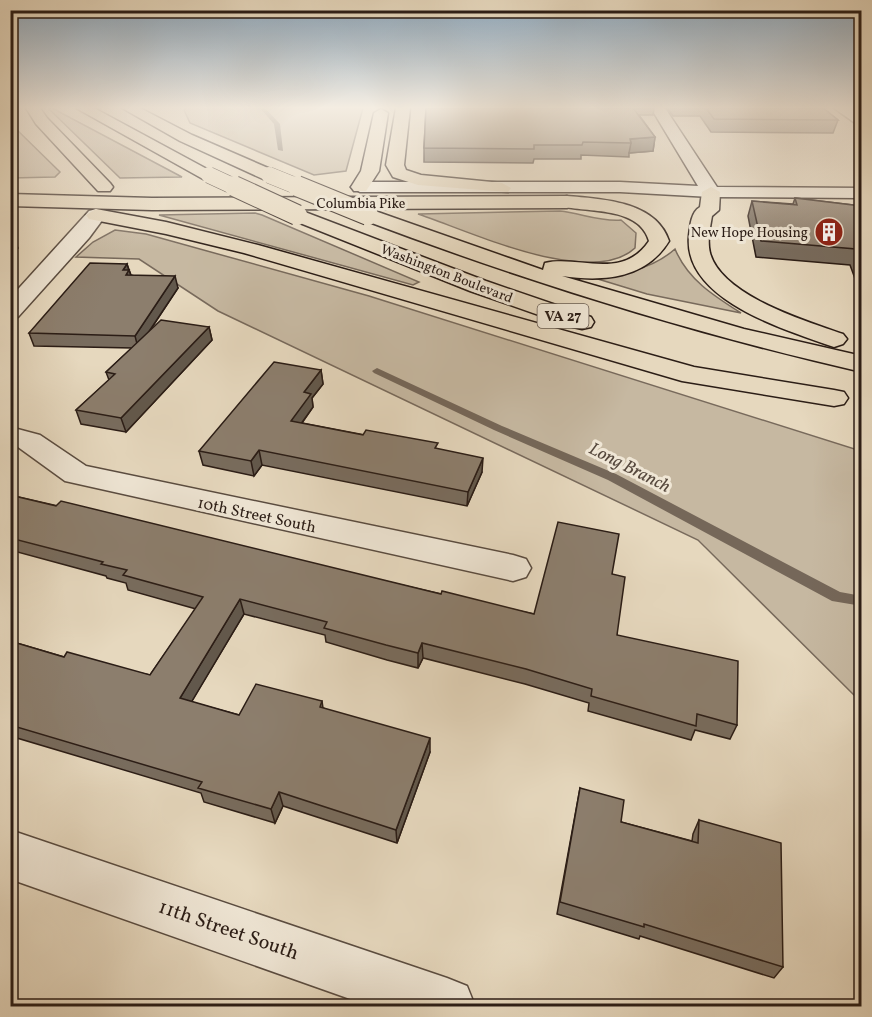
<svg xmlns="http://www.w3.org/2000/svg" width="872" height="1017" font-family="Vollkorn,serif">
<rect width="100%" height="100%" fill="#e6d8be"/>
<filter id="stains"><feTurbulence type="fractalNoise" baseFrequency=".00333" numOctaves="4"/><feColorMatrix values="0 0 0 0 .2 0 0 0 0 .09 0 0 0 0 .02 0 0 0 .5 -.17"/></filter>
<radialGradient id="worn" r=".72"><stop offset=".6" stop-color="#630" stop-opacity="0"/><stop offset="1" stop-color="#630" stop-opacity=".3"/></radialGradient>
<!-- green -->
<g fill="#c6b8a1" stroke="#786a5c" stroke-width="1.5">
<path d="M 48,108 L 52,108 L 182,177 L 120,178 Z"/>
<path d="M 186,108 L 363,108 L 346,171 L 314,175 L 190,123 L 184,110 Z"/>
<path d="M 13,126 L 60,172 L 55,177 L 11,178 L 10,127 Z"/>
<path d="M 560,211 C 580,213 601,222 621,220 L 636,233 L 635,248 C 591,289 469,231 418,214 Z"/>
<path d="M 255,213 L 262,215 L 419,282 L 413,285 L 159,215 Z"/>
<path d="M 115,230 L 146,234 L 369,296 L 861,451 L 861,702 L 698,540 L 218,311 L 139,259 L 76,257 L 93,242 Z"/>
<path d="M 675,249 C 688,280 714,296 741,313 L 647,294 L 588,276 C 621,274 650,271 675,249 Z"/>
</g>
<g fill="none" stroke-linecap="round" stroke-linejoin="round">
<!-- stream -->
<g fill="#756759" fill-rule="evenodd">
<path d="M 260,108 L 265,108 L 280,124 L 283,151 L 278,150 L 274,124 Z"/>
<path d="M 377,368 L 502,426 L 616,474 L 840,592 L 862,596 L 862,606 L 832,601 L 608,480 L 494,430 L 374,373 L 372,371 Z"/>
</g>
<!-- street casing -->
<g stroke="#5a4c40" stroke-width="3">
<g id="street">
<path d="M 834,108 L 850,108 L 862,116 L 862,128 Z"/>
<path d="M 96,209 L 106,215 L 89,238 L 18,317 L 10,319 L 10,298 L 89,211 Z"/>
<path d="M 10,427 L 40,435 L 86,466 L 513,555 L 526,559 L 531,568 L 526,577 L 513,581 L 65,481 L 18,447 L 10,445 Z"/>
<path d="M 10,830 L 447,978 L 467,986 L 475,1006 L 370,1006 L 10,879 Z"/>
</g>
</g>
<!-- secondary casing -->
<g stroke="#2b1d16" stroke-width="3">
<path id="secondary" d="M 651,108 L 665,108 L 717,187 L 862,188 L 862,198 L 711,197 L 620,192 L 360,192 L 351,187 L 360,182 L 620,182 L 698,186 Z"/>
</g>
<!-- primary casing -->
<g stroke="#2b1d16" stroke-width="3">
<path id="primary" d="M 10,194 L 152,198 L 567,196 L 576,202 L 567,208 L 152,210 L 10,206 Z"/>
</g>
<!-- highway casing -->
<g stroke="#2b1d16" stroke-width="3">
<g id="highway">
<path d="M 26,108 L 40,108 L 47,118 L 110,183 L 113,187 L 110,191 L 98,191 L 36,124 Z"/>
<path d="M 76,108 L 94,108 L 218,175 L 209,180 L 203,179 Z"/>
<path d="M 122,108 L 140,108 L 192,135 L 275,171 L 278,175 L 269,180 L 263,179 L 180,141 Z"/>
<path d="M 396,108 L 410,108 L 404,165 L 406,170 L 421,175 L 502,183 L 511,188 L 508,192 L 418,185 L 393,177 L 386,165 Z"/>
<path d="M 381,109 L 388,113 L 379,171 L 366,191 L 354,191 L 351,187 L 361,171 L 374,113 Z"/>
<path d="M 711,187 L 720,192 L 719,210 L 712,216 C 710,228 707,241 710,253 C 722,296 806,321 843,334 L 847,339 L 843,344 L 834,347 L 825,344 C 780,328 683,298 689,236 C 690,226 691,212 700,207 L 702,192 Z"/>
<path d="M 567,196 C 602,199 656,201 669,241 C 646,279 603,282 562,276 L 744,329 L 862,356 L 862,372 C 691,333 525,281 361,219 L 358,215 L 368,209 L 375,211 L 543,270 L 545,263 C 579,255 622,281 649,241 C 639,206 588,213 560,206 L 558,202 L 560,198 Z"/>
<path d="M 96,209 L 166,222 L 258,245 L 694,367 L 834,390 L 844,392 L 848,398 L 844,404 L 834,406 L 682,381 L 244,253 L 166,234 L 89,219 L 86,215 Z"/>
<path d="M 297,209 L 486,281 L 591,317 L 594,322 L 591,327 L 582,329 L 573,327 L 470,291 L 290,219 L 287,215 L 290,211 Z"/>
</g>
</g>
<!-- street -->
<use href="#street" fill="#efe6d5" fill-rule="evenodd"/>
<!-- secondary -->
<use href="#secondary" fill="#efe6d5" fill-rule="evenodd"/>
<!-- primary -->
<use href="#primary" fill="#e6d8be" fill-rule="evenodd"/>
<!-- highway -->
<use href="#highway" fill="#e6d8be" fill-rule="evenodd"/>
<!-- highway-bridge-far1 casing -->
<g stroke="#2b1d16" stroke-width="17" stroke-linecap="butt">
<g id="highway-bridge-far1">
<path d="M 209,175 L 237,188"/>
<path d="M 269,175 L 301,188"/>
</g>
</g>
<!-- highway-bridge casing -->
<g stroke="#2b1d16" stroke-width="22" stroke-linecap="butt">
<g id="highway-bridge">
<path d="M 234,186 L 297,215"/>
<path d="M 297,186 L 368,215"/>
</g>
</g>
<!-- highway-bridge-far1 -->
<use href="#highway-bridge-far1" stroke="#e6d8be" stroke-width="16"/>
<!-- highway-bridge -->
<use href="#highway-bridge" stroke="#e6d8be" stroke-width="20"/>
</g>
<!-- wall -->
<g fill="#786c5e" stroke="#2b1d16" stroke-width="1.5">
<path d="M 426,108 L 654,108 L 653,115 L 639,115 L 655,137 L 653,151 L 629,153 L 629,157 L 581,155 L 581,159 L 534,159 L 533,163 L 424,162 L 424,148 Z"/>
<path d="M 667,108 L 823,108 L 838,120 L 833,133 L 711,132 L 700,116 L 673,116 Z"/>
<path d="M 795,198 L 861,206 L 861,284 L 857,284 L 850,265 L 756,257 L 748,216 L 752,201 L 793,204 Z"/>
<path d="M 127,264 L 131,275 L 178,288 L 149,332 L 209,327 L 212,340 L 126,432 L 81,424 L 76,410 L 109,380 L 106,372 L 132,348 L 34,346 L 29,333 Z"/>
<path d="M 321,370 L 323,384 L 312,398 L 313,407 L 302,423 L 438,449 L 482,472 L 467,506 L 262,465 L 254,476 L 203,465 L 199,451 Z"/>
<path d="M 10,495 L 441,594 L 534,614 L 612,574 L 617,635 L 737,725 L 730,739 L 695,730 L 691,740 L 588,711 L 589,703 L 525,684 L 423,658 L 418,668 L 387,660 L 326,642 L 325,635 L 244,614 L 191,702 L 239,715 L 322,701 L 323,708 L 430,752 L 397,843 L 283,806 L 275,823 L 204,802 L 201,793 L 17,738 L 12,730 L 10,730 L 10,641 L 64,657 L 150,675 L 196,609 L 128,590 L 126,583 L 107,578 L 106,576 L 10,550 Z"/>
<path d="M 580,788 L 621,822 L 692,841 L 693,834 L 699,820 L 783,967 L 774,978 L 640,936 L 639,939 L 557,914 Z"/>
</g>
<!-- shaded-wall -->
<g fill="#62584c" stroke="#2b1d16" stroke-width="1.5">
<path d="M 655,137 L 653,151 L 629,153 L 631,143 L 630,139 Z"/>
<path d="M 13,236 L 18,248 L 10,256 L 10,239 Z"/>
<path d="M 127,264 L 129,271 L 129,270 L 133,282 L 123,270 Z"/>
<path d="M 175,276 L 178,288 L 138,348 L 135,336 Z"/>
<path d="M 209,327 L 212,340 L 126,432 L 121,418 Z"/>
<path d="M 321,370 L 323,384 L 312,398 L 313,407 L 293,435 L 291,421 L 304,392 Z"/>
<path d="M 259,450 L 262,465 L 254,476 L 251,461 Z"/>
<path d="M 483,458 L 482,472 L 467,506 L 468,492 Z"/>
<path d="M 240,599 L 244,614 L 185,713 L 180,698 Z"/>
<path d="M 422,643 L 423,658 L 418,668 L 418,653 Z"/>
<path d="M 430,738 L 430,752 L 397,843 L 396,830 Z"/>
<path d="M 279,792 L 283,806 L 275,823 L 271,809 Z"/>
</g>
<!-- building -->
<g fill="#8c7e6d" stroke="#2b1d16" stroke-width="1.5">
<path d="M 426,108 L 633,108 L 655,137 L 630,139 L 631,143 L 583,142 L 582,145 L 534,145 L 534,149 L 424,148 Z"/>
<path d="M 706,108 L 823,108 L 838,120 L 714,119 Z"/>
<path d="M 795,198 L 861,206 L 861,263 L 856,249 L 761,241 L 752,201 L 797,205 Z"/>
<path d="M 90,263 L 127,264 L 123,270 L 129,270 L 126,275 L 175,276 L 135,336 L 29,333 Z"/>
<path d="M 161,320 L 209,327 L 121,418 L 76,410 L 115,374 L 106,372 Z"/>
<path d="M 274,362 L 321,370 L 304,392 L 311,394 L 291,421 L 363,435 L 366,430 L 438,443 L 435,448 L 483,458 L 468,492 L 259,450 L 251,461 L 199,451 Z"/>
<path d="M 10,495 L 56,506 L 61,501 L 441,594 L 442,591 L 534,614 L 558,522 L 619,534 L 612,574 L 625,577 L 617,635 L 738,661 L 737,725 L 697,714 L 696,726 L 591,696 L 592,689 L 526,669 L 422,643 L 418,653 L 386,645 L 324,628 L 327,622 L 240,599 L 180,698 L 239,715 L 256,684 L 322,701 L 320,707 L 430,738 L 396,830 L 279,792 L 271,809 L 198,788 L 202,782 L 10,725 L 10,721 L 12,719 L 10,718 L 10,641 L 64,657 L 67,652 L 150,675 L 203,597 L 123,575 L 127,570 L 101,564 L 103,562 L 10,538 Z"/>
<path d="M 580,788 L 624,800 L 621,822 L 698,843 L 699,820 L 781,843 L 783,967 L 644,924 L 644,927 L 560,902 Z"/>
</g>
<!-- sky -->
<linearGradient id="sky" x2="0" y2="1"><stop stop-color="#8da9c0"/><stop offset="0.43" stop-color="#f4ede2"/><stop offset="1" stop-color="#f4ede2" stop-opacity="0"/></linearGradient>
<rect width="872" height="250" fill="url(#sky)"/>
<!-- icons -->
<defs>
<g id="building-disc" transform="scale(1.5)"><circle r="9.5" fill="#8f2418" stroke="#efe6d5"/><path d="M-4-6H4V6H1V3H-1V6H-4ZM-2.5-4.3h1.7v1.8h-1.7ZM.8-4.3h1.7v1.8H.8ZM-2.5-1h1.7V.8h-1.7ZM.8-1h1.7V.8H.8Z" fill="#fff"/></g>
</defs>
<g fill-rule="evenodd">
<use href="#building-disc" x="829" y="232"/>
</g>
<g text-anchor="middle" stroke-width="6" stroke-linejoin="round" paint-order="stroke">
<!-- far-street labels -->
<g font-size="14" fill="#2b1d16" stroke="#efe6d5">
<text x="361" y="208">Columbia Pike</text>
<text transform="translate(447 273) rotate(21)" y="5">Washington Boulevard</text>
</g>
<!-- far-poi labels -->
<g font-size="14" fill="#2b1d16" stroke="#efe6d5" text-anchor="end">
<text x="808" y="237">New Hope Housing</text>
</g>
<!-- shield labels -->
<rect fill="#efe6d5" stroke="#66594f" stroke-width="1.5" x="537.5" y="304" width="51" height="24" rx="4.5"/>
<g font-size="15" font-weight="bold" fill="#2b1d16">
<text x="563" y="321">VA 27</text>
</g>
<!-- street labels -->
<g font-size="16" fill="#2b1d16" stroke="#efe6d5">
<text transform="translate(257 514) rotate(12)" y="6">10th Street South</text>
</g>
<!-- water labels -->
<g font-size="18" font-style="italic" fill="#56483d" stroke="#efe6d5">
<text transform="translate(630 467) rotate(27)" y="6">Long Branch</text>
</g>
<!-- near-street labels -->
<g font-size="20" fill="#2b1d16" stroke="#efe6d5">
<text transform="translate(229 929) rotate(19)" y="7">11th Street South</text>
</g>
</g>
<!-- margin -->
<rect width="872" height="1017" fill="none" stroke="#e6d8be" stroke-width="36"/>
<rect x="12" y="12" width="848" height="993" fill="none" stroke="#2b1d16" stroke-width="3"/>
<rect x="18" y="18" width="836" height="981" fill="none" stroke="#2b1d16" stroke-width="1.5"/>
<rect width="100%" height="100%" filter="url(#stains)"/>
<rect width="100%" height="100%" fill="url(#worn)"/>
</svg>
